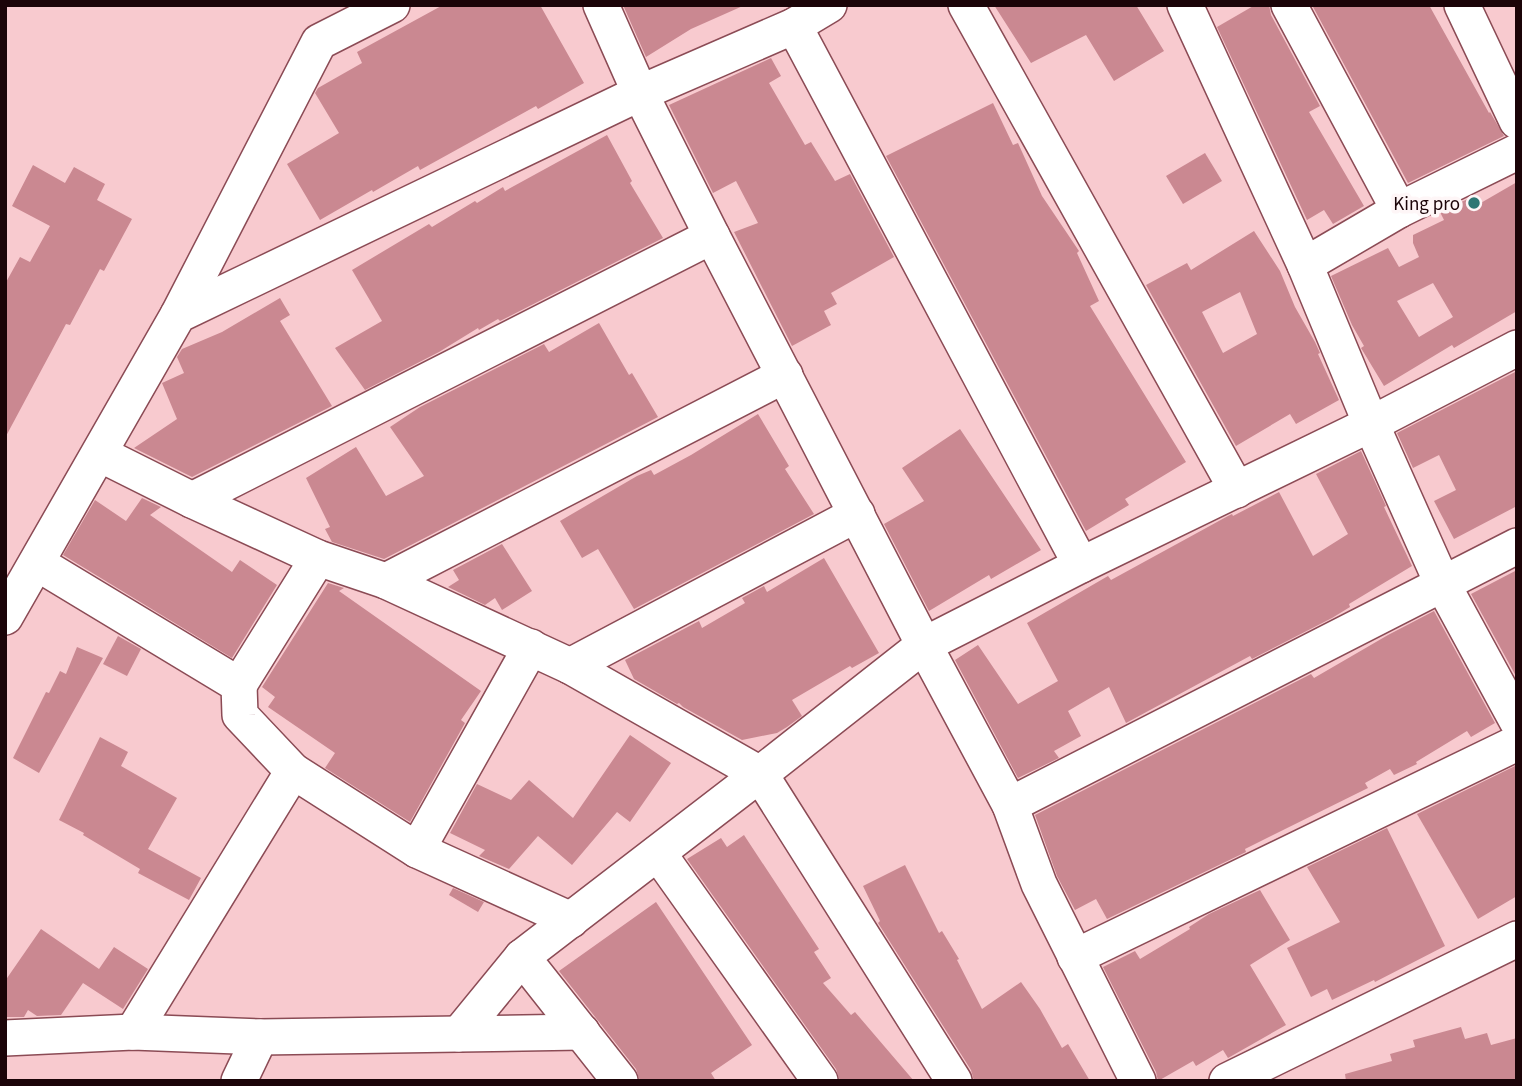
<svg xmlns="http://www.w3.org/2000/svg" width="1522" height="1086" font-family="'Source Sans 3',sans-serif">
<rect width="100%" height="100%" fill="#f8cacf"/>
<!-- building -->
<g fill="#ca8891" fill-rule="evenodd">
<path d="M 443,5 L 540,5 L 584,83 L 538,109 L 536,106 L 420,170 L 418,166 L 373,192 L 372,190 L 320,220 L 287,164 L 339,133 L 315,93 L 318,88 L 362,63 L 357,52 Z"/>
<path d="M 623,5 L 745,5 L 691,29 L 646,57 Z"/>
<path d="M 994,5 L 1136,5 L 1164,51 L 1114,81 L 1086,35 L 1031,63 Z"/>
<path d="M 1255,5 L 1269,5 L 1271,15 L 1320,106 L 1309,112 L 1364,206 L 1333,224 L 1324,210 L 1307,220 L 1217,27 Z"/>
<path d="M 1312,5 L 1429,5 L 1489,113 L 1490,112 L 1504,136 L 1408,183 Z"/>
<path d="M 771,58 L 781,76 L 769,83 L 805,145 L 811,142 L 835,181 L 850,174 L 894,257 L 831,293 L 837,304 L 824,311 L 831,325 L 792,346 L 734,232 L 758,223 L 736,181 L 713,193 L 669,105 Z"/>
<path d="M 993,103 L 1013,145 L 1018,143 L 1042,196 L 1079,251 L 1077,253 L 1099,301 L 1090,306 L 1186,462 L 1125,499 L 1129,505 L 1086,531 L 886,156 Z"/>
<path d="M 607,135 L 632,181 L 630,183 L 663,238 L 500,321 L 498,319 L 479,330 L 478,328 L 439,352 L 365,390 L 335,348 L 382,321 L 352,270 L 429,224 L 432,227 L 475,201 L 477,203 L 503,187 L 505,191 Z"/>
<path d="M 1205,153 L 1222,181 L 1183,204 L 1166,176 Z"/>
<path d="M 33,165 L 65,183 L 74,167 L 105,184 L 97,200 L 132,219 L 104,271 L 100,269 L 70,325 L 66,324 L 5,438 L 5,284 L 20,257 L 30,262 L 50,226 L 12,206 Z"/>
<path d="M 1517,182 L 1517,311 L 1454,348 L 1452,345 L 1384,386 L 1361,348 L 1364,346 L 1352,325 L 1331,276 L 1388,248 L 1399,267 L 1419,257 L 1413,243 L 1413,235 L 1444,220 L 1440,212 L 1474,196 L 1479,204 ZM 1433,283 L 1453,317 L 1419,337 L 1397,301 Z"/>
<path d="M 1254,231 L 1280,271 L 1295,307 L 1315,342 L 1320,353 L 1318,354 L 1339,400 L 1296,424 L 1290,414 L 1236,446 L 1146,285 L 1187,263 L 1191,270 ZM 1240,292 L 1257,334 L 1223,353 L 1202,312 Z"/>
<path d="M 280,298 L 290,315 L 280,321 L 332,406 L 192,477 L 134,448 L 177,419 L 162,383 L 184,373 L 177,357 L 182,349 L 222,332 Z"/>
<path d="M 599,323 L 629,375 L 632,373 L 658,417 L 384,559 L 332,542 L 325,529 L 330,527 L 306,478 L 356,447 L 386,496 L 424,476 L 390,427 L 420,407 L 544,344 L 549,352 Z"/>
<path d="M 1517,371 L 1517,506 L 1454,539 L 1434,501 L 1456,490 L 1439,455 L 1413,468 L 1397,433 Z"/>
<path d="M 758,414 L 789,466 L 785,469 L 814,514 L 634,609 L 598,549 L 582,558 L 560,521 L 637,476 L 651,470 L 654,475 L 691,455 Z"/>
<path d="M 960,429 L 1041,550 L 991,579 L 989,575 L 929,611 L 884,524 L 924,501 L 902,468 Z"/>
<path d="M 1361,451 L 1386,506 L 1384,507 L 1412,566 L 1349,604 L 1350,607 L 1332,618 L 1252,659 L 1250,656 L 1126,723 L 1109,687 L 1068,711 L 1081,736 L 1054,751 L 1059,758 L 1018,778 L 955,660 L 978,645 L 1018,704 L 1058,681 L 1027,623 L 1108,576 L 1111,580 L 1228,516 L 1232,514 L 1233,516 L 1279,492 L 1313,556 L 1348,534 L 1316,474 Z"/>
<path d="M 142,498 L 161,507 L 150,515 L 232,572 L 240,560 L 277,585 L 232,658 L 63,555 L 95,500 L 126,521 Z"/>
<path d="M 502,544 L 532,591 L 502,610 L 495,598 L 485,605 L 448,587 L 459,580 L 453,570 Z"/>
<path d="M 824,558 L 879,653 L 852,668 L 850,666 L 792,700 L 802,716 L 787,727 L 777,733 L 742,740 L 683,707 L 679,703 L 677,704 L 634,679 L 625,660 L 699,621 L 702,628 L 745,603 L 742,598 L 764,586 L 767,592 Z"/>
<path d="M 1517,570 L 1517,678 L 1471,594 Z"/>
<path d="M 328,583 L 344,588 L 339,591 L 481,691 L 461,720 L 465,723 L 410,822 L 325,768 L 335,753 L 268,707 L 275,697 L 262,687 Z"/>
<path d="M 1434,611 L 1495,723 L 1471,737 L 1467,731 L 1416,762 L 1417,764 L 1394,775 L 1390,769 L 1365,783 L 1368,788 L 1245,849 L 1246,852 L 1107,919 L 1096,899 L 1075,910 L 1057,876 L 1035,815 L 1311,674 L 1314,678 L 1388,635 Z"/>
<path d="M 118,636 L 141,649 L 127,676 L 103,664 Z"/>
<path d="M 77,647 L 103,658 L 39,773 L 13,758 L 46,692 L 49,693 L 60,671 L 66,674 Z"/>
<path d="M 630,735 L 671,763 L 630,822 L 617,812 L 572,865 L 538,836 L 509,869 L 479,856 L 485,850 L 450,833 L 477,784 L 511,800 L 529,780 L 573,818 Z"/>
<path d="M 100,737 L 128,752 L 121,766 L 177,798 L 148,849 L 201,878 L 189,900 L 138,873 L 140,869 L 83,835 L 84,833 L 59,820 Z"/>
<path d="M 1517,765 L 1517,896 L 1478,919 L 1417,814 Z"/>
<path d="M 1387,828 L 1445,946 L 1375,982 L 1374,980 L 1332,1000 L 1327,989 L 1311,997 L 1287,948 L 1340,922 L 1307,867 Z"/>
<path d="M 744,835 L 819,949 L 814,952 L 831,978 L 823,983 L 851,1015 L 855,1012 L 914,1081 L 840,1081 L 836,1069 L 687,859 L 721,838 L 727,847 Z"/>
<path d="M 905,865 L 939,933 L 942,931 L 959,959 L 957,960 L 982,1009 L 1021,982 L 1040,1009 L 1062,1048 L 1068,1044 L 1090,1081 L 974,1081 L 971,1070 L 878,923 L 880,921 L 863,886 Z"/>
<path d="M 453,888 L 484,902 L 478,912 L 449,895 Z"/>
<path d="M 1260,890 L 1290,940 L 1250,965 L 1286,1025 L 1228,1058 L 1223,1050 L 1196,1066 L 1193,1061 L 1158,1081 L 1156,1072 L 1103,967 L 1135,951 L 1140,959 L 1190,929 L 1189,927 L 1209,914 Z"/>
<path d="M 656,902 L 752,1045 L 711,1073 L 716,1081 L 640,1081 L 636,1069 L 559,971 Z"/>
<path d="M 41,929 L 99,969 L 114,947 L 148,969 L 123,1009 L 83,983 L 61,1015 L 37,1016 L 28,1010 L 24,1017 L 5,1017 L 5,981 Z"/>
<path d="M 1461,1027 L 1465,1039 L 1487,1033 L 1491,1045 L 1517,1038 L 1517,1081 L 1346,1081 L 1345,1074 L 1392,1061 L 1390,1054 L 1415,1047 L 1413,1040 Z"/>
</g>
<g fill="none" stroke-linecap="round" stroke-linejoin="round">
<!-- minor casing -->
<g stroke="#8b4b55" stroke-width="38">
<g id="minor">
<path d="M 601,5 L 640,93 L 712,236 L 924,645 L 1010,805 L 1039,884 L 1138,1081"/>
<path d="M 966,5 L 1237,490"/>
<path d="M 1185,5 L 1305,265 L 1371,424 L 1443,585 L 1517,721"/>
<path d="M 1289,5 L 1399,210"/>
<path d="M 1462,5 L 1517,121"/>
<path d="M 794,26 L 1081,565"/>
<path d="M 1305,265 L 1399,210 L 1517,152"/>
<path d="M 178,315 L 319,42 L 392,5"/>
<path d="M 100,454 L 192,500 L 318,558 L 386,581 L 570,666 L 760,774 L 924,645 L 1081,565 L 1371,424 L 1517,348"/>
<path d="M 192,500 L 712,236"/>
<path d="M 37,563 L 239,685 L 240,715 L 293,771 L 417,850 L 571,920"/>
<path d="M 386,581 L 785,375"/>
<path d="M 5,617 L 178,315 L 640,93 L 794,26 L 829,5"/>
<path d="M 570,666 L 857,514"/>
<path d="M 239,685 L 318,558"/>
<path d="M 1010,805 L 1517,546"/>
<path d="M 417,850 L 531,647"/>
<path d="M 658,853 L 820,1081"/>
<path d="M 522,957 L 459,1034 L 582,1032"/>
<path d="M 1075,957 L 1517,743"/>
<path d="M 133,1032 L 293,771"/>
<path d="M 5,1038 L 133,1032 L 260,1037 L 459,1034"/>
<path d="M 239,1081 L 260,1037"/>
<path d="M 620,1081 L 522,957 L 760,774 L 954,1081"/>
<path d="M 1227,1081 L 1517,939"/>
</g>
</g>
<!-- minor -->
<use href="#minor" stroke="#fff" stroke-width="35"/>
</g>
<!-- markers -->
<circle fill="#2e7774" stroke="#fef6f7" stroke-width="2.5" cx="1474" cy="203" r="7"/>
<g text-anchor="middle" stroke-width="7" stroke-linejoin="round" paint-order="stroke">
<!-- poi labels -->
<g font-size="19" fill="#1b0408" stroke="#fef6f7" text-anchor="end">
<text x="1460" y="210">King pro</text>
</g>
</g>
<!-- border -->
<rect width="1522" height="1086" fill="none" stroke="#1b0408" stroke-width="14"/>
</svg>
